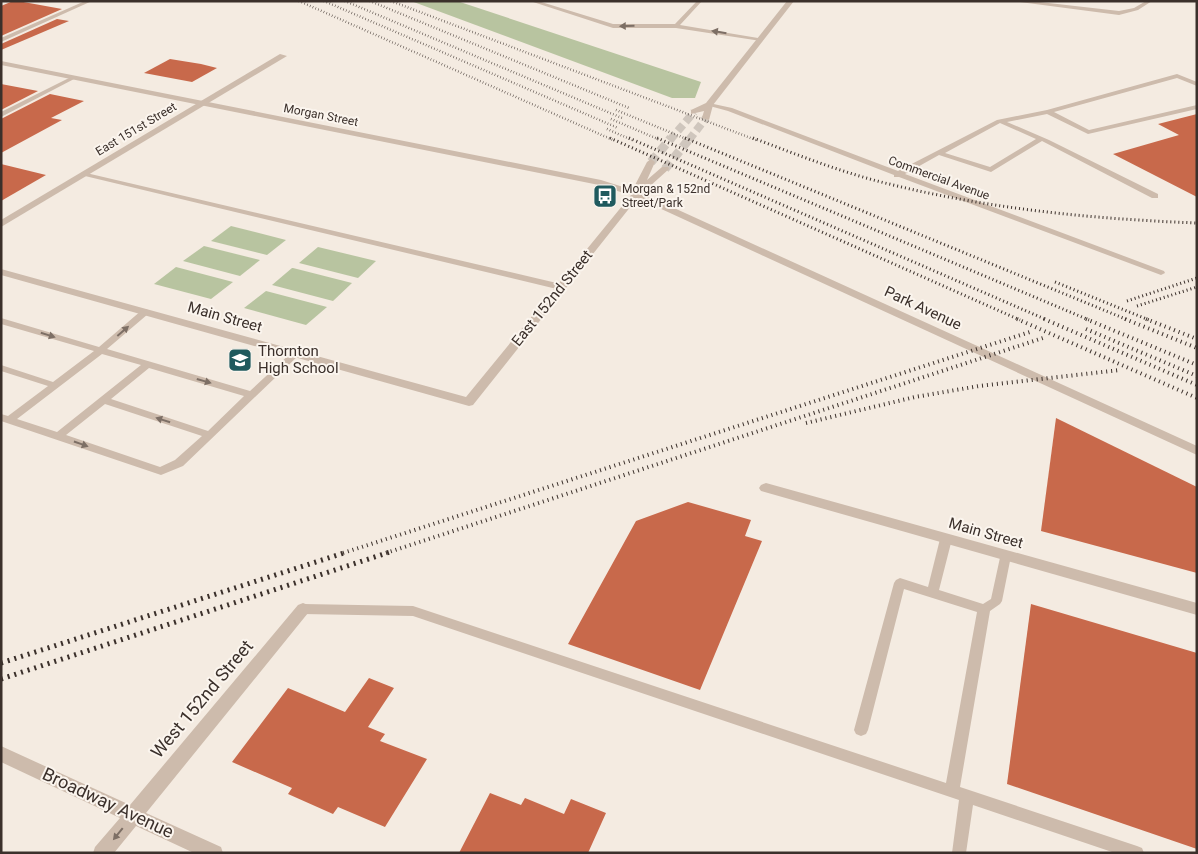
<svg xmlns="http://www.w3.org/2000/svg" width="1198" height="854" font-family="Roboto,sans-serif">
<rect width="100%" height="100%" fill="#f4ebe1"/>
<!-- green -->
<g fill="#b8c4a0">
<path d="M 411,1 L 457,1 L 701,82 L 695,98 L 672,98 Z"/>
<path d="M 231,226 L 286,240 L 267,255 L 211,241 Z"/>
<path d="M 204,246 L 260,260 L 240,276 L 183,261 Z"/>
<path d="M 318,247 L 376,261 L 358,278 L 299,263 Z"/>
<path d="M 176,267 L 233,282 L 211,299 L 154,284 Z"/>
<path d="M 292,268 L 293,268 L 352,283 L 333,301 L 272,285 Z"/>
<path d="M 266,291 L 327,307 L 306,325 L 244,308 Z"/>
</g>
<!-- building -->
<g fill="#c8694b">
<path d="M 13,1 L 18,1 L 62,9 L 1,36 L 1,6 Z"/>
<path d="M 57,19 L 69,21 L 1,50 L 1,44 Z"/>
<path d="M 170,59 L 201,64 L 217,68 L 192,82 L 144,73 Z"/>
<path d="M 1,84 L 38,91 L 1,110 Z"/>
<path d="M 50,94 L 84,101 L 51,118 L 62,120 L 1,153 L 1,119 Z"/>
<path d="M 1197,114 L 1197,197 L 1113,154 L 1179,135 L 1158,124 Z"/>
<path d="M 1,164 L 46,175 L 1,201 Z"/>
<path d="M 1056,418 L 1197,487 L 1197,573 L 1041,531 Z"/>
<path d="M 688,502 L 751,520 L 745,536 L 762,541 L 700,690 L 568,644 L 636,521 Z"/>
<path d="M 1031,604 L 1197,653 L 1197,849 L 1007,784 Z"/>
<path d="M 369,678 L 394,688 L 368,727 L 385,734 L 380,741 L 427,759 L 385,827 L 338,807 L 333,814 L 288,794 L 292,788 L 232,762 L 288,688 L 345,712 Z"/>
<path d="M 490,793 L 521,805 L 525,798 L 564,814 L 571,799 L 606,813 L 588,853 L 459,853 Z"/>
</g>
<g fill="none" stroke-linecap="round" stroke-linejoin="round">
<!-- minor-tunnel-far1 -->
<g stroke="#cfc6bd" stroke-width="8" stroke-dasharray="8 4" stroke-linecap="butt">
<path d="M 670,140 L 694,112"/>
<path d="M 689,140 L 706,118"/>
</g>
<!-- minor-tunnel -->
<g stroke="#cfc6bd" stroke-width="9" stroke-dasharray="9 5" stroke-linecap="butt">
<path d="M 651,162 L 671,138"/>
<path d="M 665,169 L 690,138"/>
</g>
<!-- service -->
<g fill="#cdbbac" fill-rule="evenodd">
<path d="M 85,1 L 92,1 L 1,42 L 1,38 Z"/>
<path d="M 530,1 L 538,1 L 613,24 L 675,24 L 697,1 L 702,1 L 680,25 L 764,39 L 761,41 L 676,28 L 613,28 Z"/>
<path d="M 1013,1 L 1031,1 L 1119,11 L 1134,8 L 1146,1 L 1152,1 L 1138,10 L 1119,15 Z"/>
<path d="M 1177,74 L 1197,82 L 1197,86 L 1177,78 L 1054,112 L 1089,130 L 1197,105 L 1197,109 L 1088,134 L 1047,114 L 1007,122 L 1049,140 L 1158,194 L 1158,198 L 1152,198 L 1042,141 L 991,172 L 939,155 L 905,174 L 1164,271 L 1165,273 L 1161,275 L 899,177 L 894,177 L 894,175 L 728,111 L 706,105 L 709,103 L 732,108 L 898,171 L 997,120 L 1047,110 ZM 1000,123 L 1036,139 L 990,167 L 945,153 Z"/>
<path d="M 71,77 L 76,78 L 1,117 L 1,112 Z"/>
<path d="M 82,172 L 561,284 L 565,287 L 561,290 L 85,176 L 81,174 Z"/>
<path d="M 145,309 L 148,310 L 149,312 L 148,314 L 107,349 L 250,391 L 292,352 L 295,351 L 300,354 L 183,466 L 161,475 L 1,421 L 1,414 L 8,416 L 48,386 L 1,371 L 1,365 L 53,382 L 94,351 L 1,324 L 1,318 L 99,347 L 142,310 ZM 102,354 L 141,365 L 57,432 L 17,419 ZM 149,368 L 244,396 L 208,431 L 111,399 ZM 105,404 L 202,436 L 175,460 L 160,467 L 66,435 Z"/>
<path d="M 946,535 L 950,536 L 952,539 L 939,590 L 983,604 L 991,599 L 1001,553 L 1005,552 L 1009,553 L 1011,556 L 1002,601 L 1000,604 L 990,611 L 960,787 L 1137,846 L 1142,848 L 1144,853 L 1115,853 L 973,805 L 966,853 L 952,853 L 959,800 L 413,616 L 303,614 L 299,612 L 297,609 L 299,606 L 303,604 L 413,606 L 946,783 L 977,612 L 904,589 L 868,730 L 866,734 L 861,736 L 856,734 L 854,730 L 894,583 L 896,580 L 900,578 L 928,587 L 940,539 L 942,536 Z"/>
</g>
<!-- minor -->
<g fill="#cdbbac" fill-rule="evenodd">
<path d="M 787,1 L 794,1 L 713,105 L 709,120 L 702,118 L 704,111 L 691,114 L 691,110 L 706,103 Z"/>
<path d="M 280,54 L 287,56 L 1,227 L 1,220 Z"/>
<path d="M 651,159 L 655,162 L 647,180 L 662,167 L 668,167 L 669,169 L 639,196 L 473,405 L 469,406 L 1,275 L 1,269 L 466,397 L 636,189 L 634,187 L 647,162 Z"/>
<path d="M 766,483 L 1197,603 L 1197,615 L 761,491 L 759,488 L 761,485 Z"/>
<path d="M 303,603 L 308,605 L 311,609 L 308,613 L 146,813 L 221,847 L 223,853 L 194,853 L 136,826 L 114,853 L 93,853 L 95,847 L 120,818 L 1,762 L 1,746 L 130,805 L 298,605 Z"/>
</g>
<!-- tertiary -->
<path fill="#cdbbac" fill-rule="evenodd" d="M 1,61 L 601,180 L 639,192 L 1197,446 L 1197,455 L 633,196 L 599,185 L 1,65 Z"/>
<!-- rail-far3 -->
<g stroke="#3b302b" stroke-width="2.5" stroke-dasharray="0.5 2.5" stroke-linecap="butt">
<path d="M 299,1 L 613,140"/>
<path d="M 324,1 L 618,128"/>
<path d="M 345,1 L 622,118"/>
<path d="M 370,1 L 629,108"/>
<path d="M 391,1 L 756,140"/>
<path d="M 616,110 L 689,140"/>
<path d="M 611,119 L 660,140"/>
<path d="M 607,129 L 632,140"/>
</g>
<!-- rail-far2 -->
<g stroke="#3b302b" stroke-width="3" stroke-dasharray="1 3" stroke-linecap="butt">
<path d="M 610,138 L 1020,320"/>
<path d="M 629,138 L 1047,320"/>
<path d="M 657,138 L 1089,320"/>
<path d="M 685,138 L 1128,320"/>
<path d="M 753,138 C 798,155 843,173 889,184 C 990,209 1093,219 1197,223"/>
<path d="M 1055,282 L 1149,320"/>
<path d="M 1127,301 L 1197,278"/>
<path d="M 1137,306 L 1197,287"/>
</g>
<!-- rail-far1 -->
<g stroke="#3b302b" stroke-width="4" stroke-dasharray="1 4" stroke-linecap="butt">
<path d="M 1017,319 L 1197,398"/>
<path d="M 1044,319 L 1197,385"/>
<path d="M 1086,319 L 1197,365"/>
<path d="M 1125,319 L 1197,348"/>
<path d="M 1146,319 L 1197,339"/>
<path d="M 1086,329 L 1197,376"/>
<path d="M 806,423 L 915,397 L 979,386 L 1120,370"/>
<path d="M 343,553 L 1033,331"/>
<path d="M 386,553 L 1046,337"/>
</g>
<!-- rail -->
<g stroke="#3b302b" stroke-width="5" stroke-dasharray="2 5" stroke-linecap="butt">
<path d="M 1,663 L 347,552"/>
<path d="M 1,679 L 390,552"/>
</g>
</g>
<!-- one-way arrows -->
<defs><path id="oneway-solid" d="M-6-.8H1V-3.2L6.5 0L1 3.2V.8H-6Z" transform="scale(1.25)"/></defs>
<g fill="#7d6f65">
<use href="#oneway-solid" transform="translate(627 26) rotate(179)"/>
<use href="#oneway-solid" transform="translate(719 32) rotate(-171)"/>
<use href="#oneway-solid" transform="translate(123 331) rotate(-41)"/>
<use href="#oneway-solid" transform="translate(48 335) rotate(17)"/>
<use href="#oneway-solid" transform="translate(204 381) rotate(16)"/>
<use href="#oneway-solid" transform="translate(163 420) rotate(-162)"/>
<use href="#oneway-solid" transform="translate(81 444) rotate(19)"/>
<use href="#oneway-solid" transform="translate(118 834) rotate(129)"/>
</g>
<!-- icons -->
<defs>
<g id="bus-square" transform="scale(1.25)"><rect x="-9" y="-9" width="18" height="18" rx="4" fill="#1f5a5e" stroke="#fbf5ee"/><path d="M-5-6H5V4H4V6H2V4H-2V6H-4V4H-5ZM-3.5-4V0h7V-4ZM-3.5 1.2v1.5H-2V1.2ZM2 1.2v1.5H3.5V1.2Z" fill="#fff"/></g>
<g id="school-square" transform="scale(1.25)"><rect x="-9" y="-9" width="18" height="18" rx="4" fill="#1f5a5e" stroke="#fbf5ee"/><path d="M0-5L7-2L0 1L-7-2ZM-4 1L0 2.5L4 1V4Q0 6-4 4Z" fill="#fff"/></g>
</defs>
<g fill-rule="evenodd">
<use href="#bus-square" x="605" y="196"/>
<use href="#school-square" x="240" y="360"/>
</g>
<g text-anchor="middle" stroke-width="4" stroke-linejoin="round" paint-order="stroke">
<!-- far-street labels -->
<g font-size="12" fill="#3b302b" stroke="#fbf5ee">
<text transform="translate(321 115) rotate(11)" y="4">Morgan Street</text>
<text transform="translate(136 129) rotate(-31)" y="4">East 151st Street</text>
<text transform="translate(939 178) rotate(20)" y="4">Commercial Avenue</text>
</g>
<!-- far-poi labels -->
<g font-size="12" fill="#3b302b" stroke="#fbf5ee" text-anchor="start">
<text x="622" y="193">Morgan &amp; 152nd<tspan x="622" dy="14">Street/Park</tspan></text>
</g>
<!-- street labels -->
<g font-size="15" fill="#3b302b" stroke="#fbf5ee">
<text transform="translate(552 298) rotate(-51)" y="5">East 152nd Street</text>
<text transform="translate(923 308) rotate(25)" y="5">Park Avenue</text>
<text transform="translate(225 317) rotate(16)" y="5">Main Street</text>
<text transform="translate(986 533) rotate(16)" y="5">Main Street</text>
</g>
<!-- poi labels -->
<g font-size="15" fill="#3b302b" stroke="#fbf5ee" text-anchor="start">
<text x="258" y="356">Thornton<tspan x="258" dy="17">High School</tspan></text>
</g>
<!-- near-street labels -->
<g font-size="18" fill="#3b302b" stroke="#fbf5ee">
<text transform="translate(202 699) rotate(-50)" y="6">West 152nd Street</text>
<text transform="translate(108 803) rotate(25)" y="6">Broadway Avenue</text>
</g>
</g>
<!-- border -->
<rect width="1198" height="854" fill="none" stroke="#3b302b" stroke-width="5"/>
</svg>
